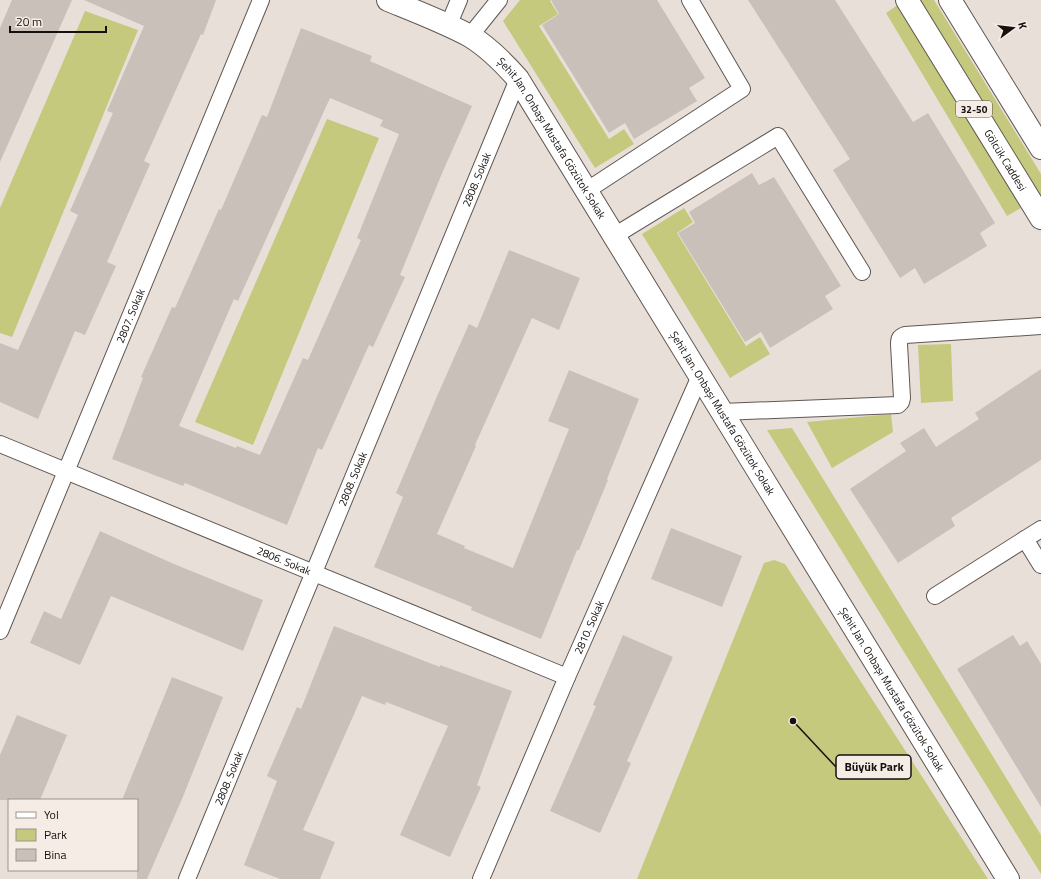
<svg xmlns="http://www.w3.org/2000/svg" width="1041" height="879" font-family="'Titillium Web',sans-serif">
<rect width="100%" height="100%" fill="#e9dfd9"/>
<!-- green -->
<g fill="#c4c97d">
<path d="M 520,0 L 551,0 L 550,1 L 558,14 L 539,26 L 609,139 L 624,129 L 634,144 L 595,168 L 503,21 Z"/>
<path d="M 920,0 L 934,0 L 1041,174 L 1041,196 Z"/>
<path d="M 899,4 L 1021,208 L 1007,216 L 886,13 Z"/>
<path d="M 85,11 L 138,30 L 12,337 L 0,333 L 0,208 Z"/>
<path d="M 327,119 L 379,138 L 253,445 L 195,422 Z"/>
<path d="M 684,208 L 693,222 L 677,233 L 746,346 L 760,337 L 770,354 L 730,378 L 642,234 Z"/>
<path d="M 951,344 L 953,401 L 921,403 L 918,345 Z"/>
<path d="M 891,414 L 893,432 L 832,468 L 807,422 Z"/>
<path d="M 792,428 L 1041,835 L 1041,874 L 767,430 Z"/>
<path d="M 774,560 L 785,564 L 988,879 L 637,879 L 764,563 Z"/>
</g>
<!-- building -->
<g fill="#cac0ba" fill-rule="evenodd">
<path d="M 12,0 L 72,0 L 0,162 L 0,28 Z"/>
<path d="M 84,0 L 216,0 L 203,35 L 201,34 L 144,161 L 150,164 L 107,262 L 116,266 L 85,335 L 75,331 L 38,419 L 0,402 L 0,343 L 18,350 L 78,215 L 70,211 L 113,113 L 107,111 L 144,26 Z"/>
<path d="M 551,0 L 657,0 L 705,78 L 689,88 L 697,101 L 634,139 L 625,123 L 609,133 L 542,25 L 559,14 Z"/>
<path d="M 748,0 L 835,0 L 913,122 L 928,113 L 995,223 L 980,233 L 987,246 L 924,284 L 915,268 L 900,278 L 833,170 L 850,159 Z"/>
<path d="M 301,28 L 372,56 L 370,61 L 472,106 L 443,171 L 400,275 L 405,277 L 373,347 L 369,345 L 322,450 L 318,448 L 287,525 L 185,483 L 183,486 L 112,459 L 143,378 L 141,377 L 172,307 L 175,308 L 219,209 L 221,210 L 262,115 L 267,117 ZM 330,98 L 383,120 L 380,126 L 399,134 L 357,238 L 361,240 L 308,360 L 303,358 L 260,455 L 237,446 L 236,448 L 179,426 L 234,299 L 238,301 Z"/>
<path d="M 752,173 L 759,185 L 774,177 L 841,286 L 825,296 L 833,309 L 770,348 L 761,332 L 745,342 L 678,233 L 695,223 L 689,212 Z"/>
<path d="M 509,250 L 580,278 L 559,330 L 532,318 L 475,445 L 476,446 L 437,534 L 465,546 L 464,548 L 513,568 L 569,429 L 548,421 L 569,370 L 639,399 L 607,479 L 608,480 L 579,550 L 577,550 L 541,639 L 471,610 L 472,607 L 374,567 L 403,497 L 396,493 L 438,394 L 469,324 L 477,328 Z"/>
<path d="M 1041,369 L 1041,460 L 951,518 L 955,526 L 898,563 L 850,489 L 906,451 L 900,443 L 924,428 L 936,447 L 979,419 L 975,413 Z"/>
<path d="M 671,528 L 742,556 L 722,607 L 651,579 Z"/>
<path d="M 100,531 L 174,564 L 263,600 L 243,651 L 111,596 L 80,665 L 30,643 L 44,611 L 61,619 Z"/>
<path d="M 334,626 L 440,667 L 440,665 L 512,691 L 477,785 L 481,787 L 450,857 L 400,835 L 448,726 L 386,702 L 385,705 L 362,696 L 303,830 L 335,842 L 320,879 L 280,879 L 244,865 L 277,781 L 267,776 L 297,707 L 301,709 Z"/>
<path d="M 623,635 L 673,657 L 627,761 L 631,763 L 600,833 L 550,811 L 596,706 L 593,705 Z"/>
<path d="M 1013,635 L 1020,646 L 1027,641 L 1041,664 L 1041,807 L 957,669 Z"/>
<path d="M 172,677 L 223,697 L 182,799 L 147,879 L 137,879 L 137,800 L 122,800 Z"/>
<path d="M 17,715 L 67,735 L 40,800 L 0,800 L 0,755 Z"/>
</g>
<g fill="none" stroke-linecap="round" stroke-linejoin="round">
<!-- service casing -->
<g stroke="#605752" stroke-width="18">
<g id="service">
<path d="M 448,26 L 459,0"/>
<path d="M 470,36 L 499,0"/>
<path d="M 586,191 L 742,89 L 690,0"/>
<path d="M 614,236 L 778,136 L 862,272"/>
<path d="M 722,412 L 898,405 L 901,402 L 902,398 L 899,344 C 899,338 900,337 905,335 L 1041,326"/>
<path id="s1" d="M 0,444 L 567,677"/>
<path d="M 1025,539 L 1041,565"/>
<path d="M 935,596 L 1041,529"/>
<path id="s2" d="M 0,631 L 261,0"/>
<path id="s3" d="M 187,879 L 518,79"/>
<path id="s4" d="M 481,879 L 567,677 L 700,376"/>
</g>
</g>
<!-- minor casing -->
<g stroke="#605752" stroke-width="24">
<g id="minor">
<path id="s5" d="M 388,0 C 415,11 444,22 470,36 C 488,47 504,63 518,79 L 1008,879"/>
</g>
</g>
<!-- primary casing -->
<g stroke="#605752" stroke-width="24">
<g id="primary">
<path id="s6" d="M 907,0 L 1041,218"/>
<path d="M 950,0 L 1041,148"/>
</g>
</g>
<!-- service -->
<use href="#service" stroke="#fff" stroke-width="16"/>
<!-- minor -->
<use href="#minor" stroke="#fff" stroke-width="22"/>
<!-- primary -->
<use href="#primary" stroke="#fff" stroke-width="22"/>
</g>
<g text-anchor="middle" stroke-width="3.5" stroke-linejoin="round" paint-order="stroke">
<!-- shield labels -->
<rect fill="#f6ece6" stroke="#585350" stroke-width="1" x="956" y="101" width="36" height="16" rx="3"/>
<g font-size="10" font-weight="bold" fill="#15110f">
<text x="974" y="113">32-50</text>
</g>
<!-- street labels -->
<g font-size="11" fill="#15110f" stroke="#f6ece6">
<text dy="4" stroke="none"><textPath href="#s5" startOffset="222">Şehit Jan. Onbaşı Mustafa Gözütok Sokak</textPath></text>
<text dy="4" stroke="none"><textPath href="#s6" startOffset="188">Gölcük Caddesi</textPath></text>
<text dy="4" stroke="none"><textPath href="#s3" startOffset="757">2808. Sokak</textPath></text>
<text dy="4" stroke="none"><textPath href="#s2" startOffset="341">2807. Sokak</textPath></text>
<text dy="4" stroke="none"><textPath href="#s5" startOffset="546">Şehit Jan. Onbaşı Mustafa Gözütok Sokak</textPath></text>
<text dy="4" stroke="none"><textPath href="#s3" startOffset="433">2808. Sokak</textPath></text>
<text dy="4" stroke="none"><textPath href="#s1" startOffset="307">2806. Sokak</textPath></text>
<text dy="4" stroke="none"><textPath href="#s4" startOffset="274">2810. Sokak</textPath></text>
<text dy="4" stroke="none"><textPath href="#s5" startOffset="870">Şehit Jan. Onbaşı Mustafa Gözütok Sokak</textPath></text>
<text dy="4" stroke="none"><textPath href="#s3" startOffset="109">2808. Sokak</textPath></text>
</g>
</g>
<!-- callouts -->
<path fill="none" stroke="#15110f" stroke-width="1.5" d="M793 721L836 767"/>
<circle fill="#15110f" stroke="#f6ece6" stroke-width="1.5" cx="793" cy="721" r="4"/>
<rect fill="#f6ece6" stroke="#15110f" stroke-width="1.5" x="836" y="755" width="75" height="24" rx="4"/>
<g font-size="12" text-anchor="middle" font-weight="bold" fill="#15110f">
<text x="874" y="771">Büyük Park</text>
</g>
<!-- legend -->
<rect x="8" y="799" width="130" height="72" fill="#f6ece6" stroke="#9c9490"/>
<rect x="16" y="812" width="20" height="6" fill="#ffffff" stroke="#9c9490"/>
<text x="44" y="819" font-size="12" fill="#15110f">Yol</text>
<rect x="16" y="829" width="20" height="12" fill="#c4c97d" stroke="#9c9490"/>
<text x="44" y="839" font-size="12" fill="#15110f">Park</text>
<rect x="16" y="849" width="20" height="12" fill="#cac0ba" stroke="#9c9490"/>
<text x="44" y="859" font-size="12" fill="#15110f">Bina</text>
<!-- north arrow -->
<g transform="translate(1013 28) rotate(75)" stroke="#f6ece6" stroke-width="3" paint-order="stroke">
<path d="M0-3L7 15L0 10L-7 15Z" fill="#15110f"/>
<text y="-6" font-size="11" font-weight="bold" text-anchor="middle" fill="#15110f">K</text>
</g>
<!-- scale -->
<path d="M10 26v6h96v-6" fill="none" stroke="#15110f" stroke-width="2"/>
<text x="16" y="26" font-size="12" fill="#15110f" stroke="#f6ece6" stroke-width="3" paint-order="stroke">20 m</text>
</svg>
